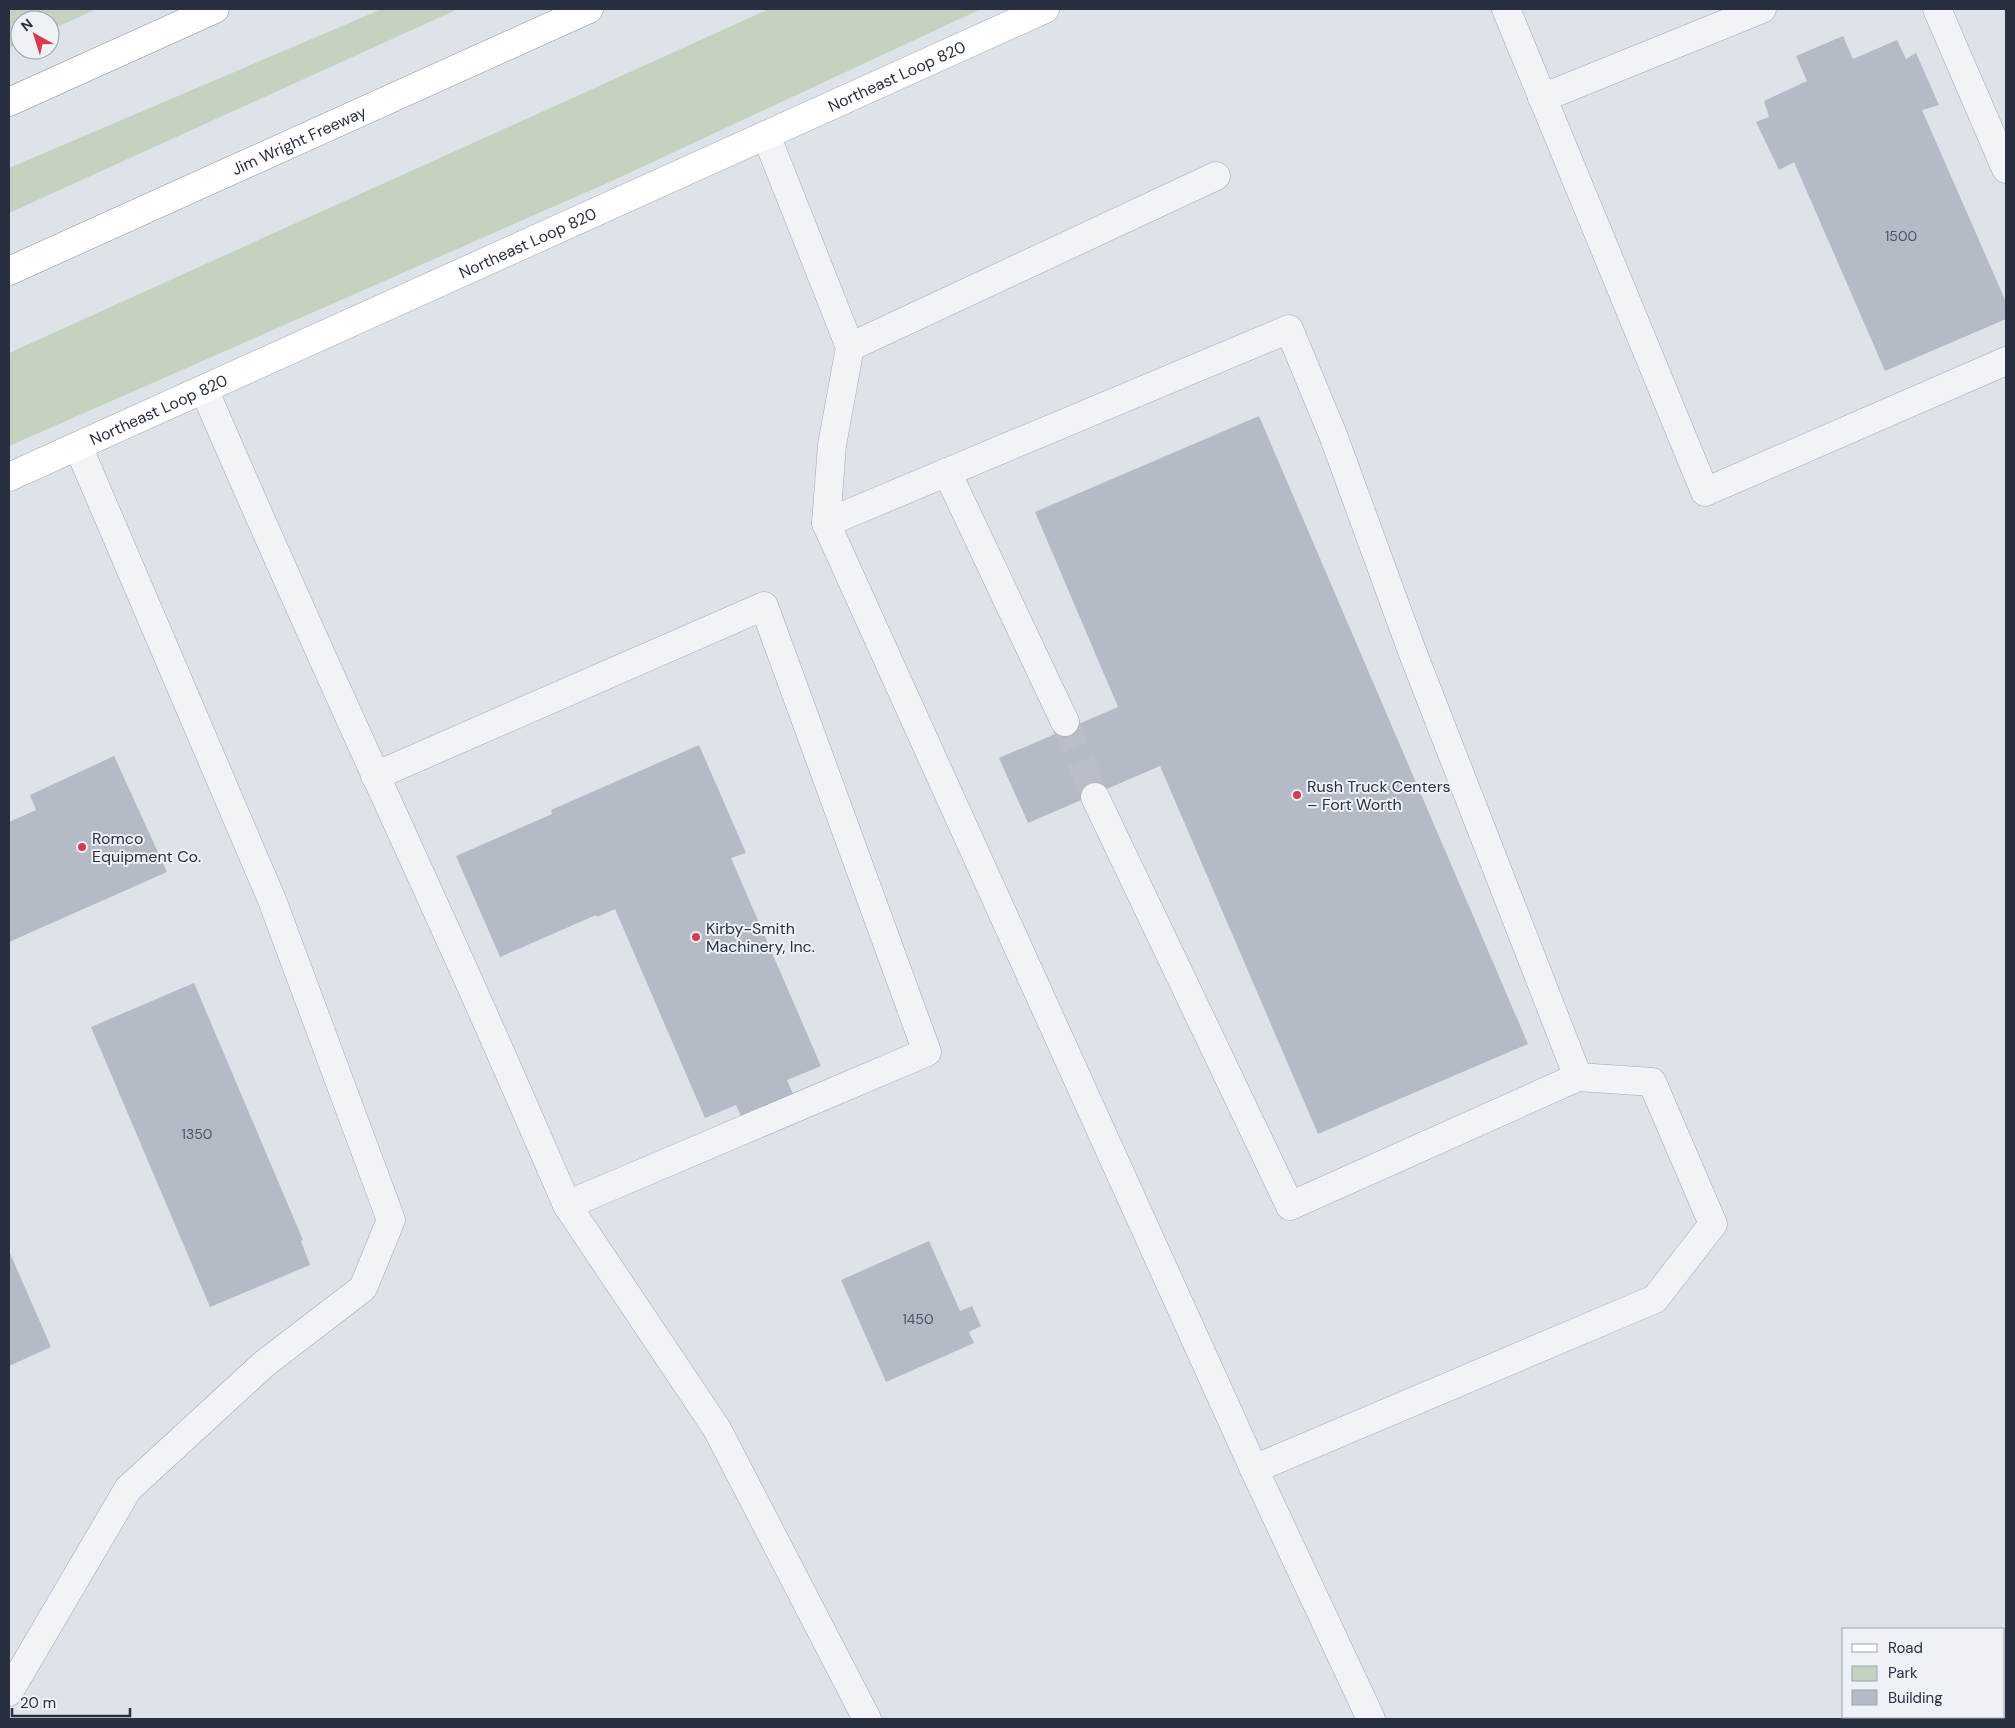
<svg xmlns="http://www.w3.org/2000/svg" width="2015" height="1728" font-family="'DM Sans',sans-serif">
<rect width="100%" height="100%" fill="#dee2e9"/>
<!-- green -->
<g fill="#c4d3bf">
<path d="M 9,9 L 97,9 L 50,30 L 50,20 L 20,20 L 20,43 L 9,48 Z"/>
<path d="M 382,9 L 458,9 L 9,213 L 9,168 Z"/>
<path d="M 769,9 L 981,9 L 614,180 L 9,446 L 9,353 Z"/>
</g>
<!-- building -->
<g fill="#b5bbc6">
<path d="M 1843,36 L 1853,59 L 1897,40 L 1906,59 L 1916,53 L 1939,105 L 1922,110 L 2006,302 L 2006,319 L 1885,371 L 1794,162 L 1779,170 L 1756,122 L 1769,117 L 1764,101 L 1807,81 L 1796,56 Z"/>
<path d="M 1259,416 L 1528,1044 L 1318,1134 L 1160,766 L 1028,823 L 999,758 L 1118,707 L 1035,512 Z"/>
<path d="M 699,745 L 746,853 L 731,858 L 821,1066 L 787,1080 L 794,1096 L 742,1119 L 736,1105 L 705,1118 L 615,909 L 597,917 L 596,915 L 500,957 L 456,856 L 552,814 L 551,810 Z"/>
<path d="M 114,756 L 167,872 L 9,942 L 9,822 L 36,810 L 30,795 Z"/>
<path d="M 194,983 L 303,1240 L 301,1241 L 310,1265 L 210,1307 L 91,1027 Z"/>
<path d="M 929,1241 L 960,1311 L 972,1306 L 981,1326 L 969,1332 L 974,1343 L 886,1382 L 841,1280 Z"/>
<path d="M 9,1251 L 51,1347 L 9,1366 Z"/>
</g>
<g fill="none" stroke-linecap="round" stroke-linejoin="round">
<!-- minor-tunnel -->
<path stroke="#b9bec7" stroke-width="28" stroke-dasharray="28 14" stroke-linecap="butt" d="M 1065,722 L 1095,797"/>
<!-- minor casing -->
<g stroke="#a3a9b3" stroke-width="29">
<g id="minor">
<path d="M 1506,9 L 1705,492 L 2006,361"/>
<path d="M 1937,9 L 2006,169"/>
<path d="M 1542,98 L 1762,9"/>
<path d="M 766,135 L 850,347 L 832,445 L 826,523 L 1254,1469 L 1371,1719"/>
<path d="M 850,347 L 1216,176"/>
<path d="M 204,389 C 284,576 369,760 453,946 C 492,1032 529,1118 567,1205 L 927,1052 L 764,606 L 375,776"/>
<path d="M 947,472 L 1065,722"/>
<path d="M 826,523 L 1289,329 L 1333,435 L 1412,651 L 1578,1077 L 1290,1206 L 1095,797"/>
<path d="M 567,1205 L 717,1429 L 867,1719"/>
<path d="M 1254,1469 L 1655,1299 L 1713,1224 L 1652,1082 L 1578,1077"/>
<path d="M 9,1692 L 128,1489 L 264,1364 L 363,1288 L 391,1220 L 272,900 L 78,446"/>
</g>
</g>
<!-- major casing -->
<g stroke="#9da6b5" stroke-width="29">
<g id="major">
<path id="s1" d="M 9,477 L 1045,9"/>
</g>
</g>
<!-- highway casing -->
<g stroke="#858fa0" stroke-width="29">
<g id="highway">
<path d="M 9,102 L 215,9"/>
<path id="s2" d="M 9,271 L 589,9"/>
</g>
</g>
<!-- minor -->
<use href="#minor" stroke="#f1f3f7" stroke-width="28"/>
<!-- major -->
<use href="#major" stroke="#fff" stroke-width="28"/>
<!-- highway -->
<use href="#highway" stroke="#fff" stroke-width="28"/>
</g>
<!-- markers -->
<g fill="#d53c4f" stroke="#eef1f6" stroke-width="2">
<circle cx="1297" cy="795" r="5"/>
<circle cx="82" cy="847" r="5"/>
<circle cx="696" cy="937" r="5"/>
</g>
<g text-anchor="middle" stroke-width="4" stroke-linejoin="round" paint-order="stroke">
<!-- number labels -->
<g font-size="14" fill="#4a5262">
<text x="1901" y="241">1500</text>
<text x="197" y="1139">1350</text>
<text x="918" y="1324">1450</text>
</g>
<!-- street labels -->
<g font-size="16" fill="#272f40" stroke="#eef1f6">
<text dy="6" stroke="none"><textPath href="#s1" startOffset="974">Northeast Loop 820</textPath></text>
<text dy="6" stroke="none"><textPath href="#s2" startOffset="318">Jim Wright Freeway</textPath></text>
<text dy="6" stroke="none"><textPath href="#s1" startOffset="569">Northeast Loop 820</textPath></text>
<text dy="6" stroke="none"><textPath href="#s1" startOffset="164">Northeast Loop 820</textPath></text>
</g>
<!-- poi labels -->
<g font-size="16" fill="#272f40" stroke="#eef1f6" text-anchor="start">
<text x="1307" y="792">Rush Truck Centers<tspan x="1307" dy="18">– Fort Worth</tspan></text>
<text x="92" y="844">Romco<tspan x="92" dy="18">Equipment Co.</tspan></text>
<text x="706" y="934">Kirby-Smith<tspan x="706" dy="18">Machinery, Inc.</tspan></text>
</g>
</g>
<!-- border -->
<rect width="2015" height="1728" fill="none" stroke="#272f40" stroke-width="20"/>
<!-- legend -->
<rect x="1842" y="1628" width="162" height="90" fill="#eef1f6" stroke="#9ea3ad"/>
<rect x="1852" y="1644" width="25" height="8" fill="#ffffff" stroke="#9ea3ad"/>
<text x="1888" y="1653" font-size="15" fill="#272f40">Road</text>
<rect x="1852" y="1666" width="25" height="15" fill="#c4d3bf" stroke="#9ea3ad"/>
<text x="1888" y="1678" font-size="15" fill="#272f40">Park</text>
<rect x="1852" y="1690" width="25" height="15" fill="#b5bbc6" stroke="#9ea3ad"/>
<text x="1888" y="1703" font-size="15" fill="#272f40">Building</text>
<!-- north arrow -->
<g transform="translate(35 35) rotate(321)"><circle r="24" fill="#eef1f6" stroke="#9ea3ad"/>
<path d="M0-4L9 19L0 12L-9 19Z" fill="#d53c4f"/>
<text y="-8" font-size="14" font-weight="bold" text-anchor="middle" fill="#272f40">N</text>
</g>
<!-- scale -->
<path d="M12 1708v8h118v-8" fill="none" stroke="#272f40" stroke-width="2.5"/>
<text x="20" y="1708" font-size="15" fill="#272f40" stroke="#eef1f6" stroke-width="4" paint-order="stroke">20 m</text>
</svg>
